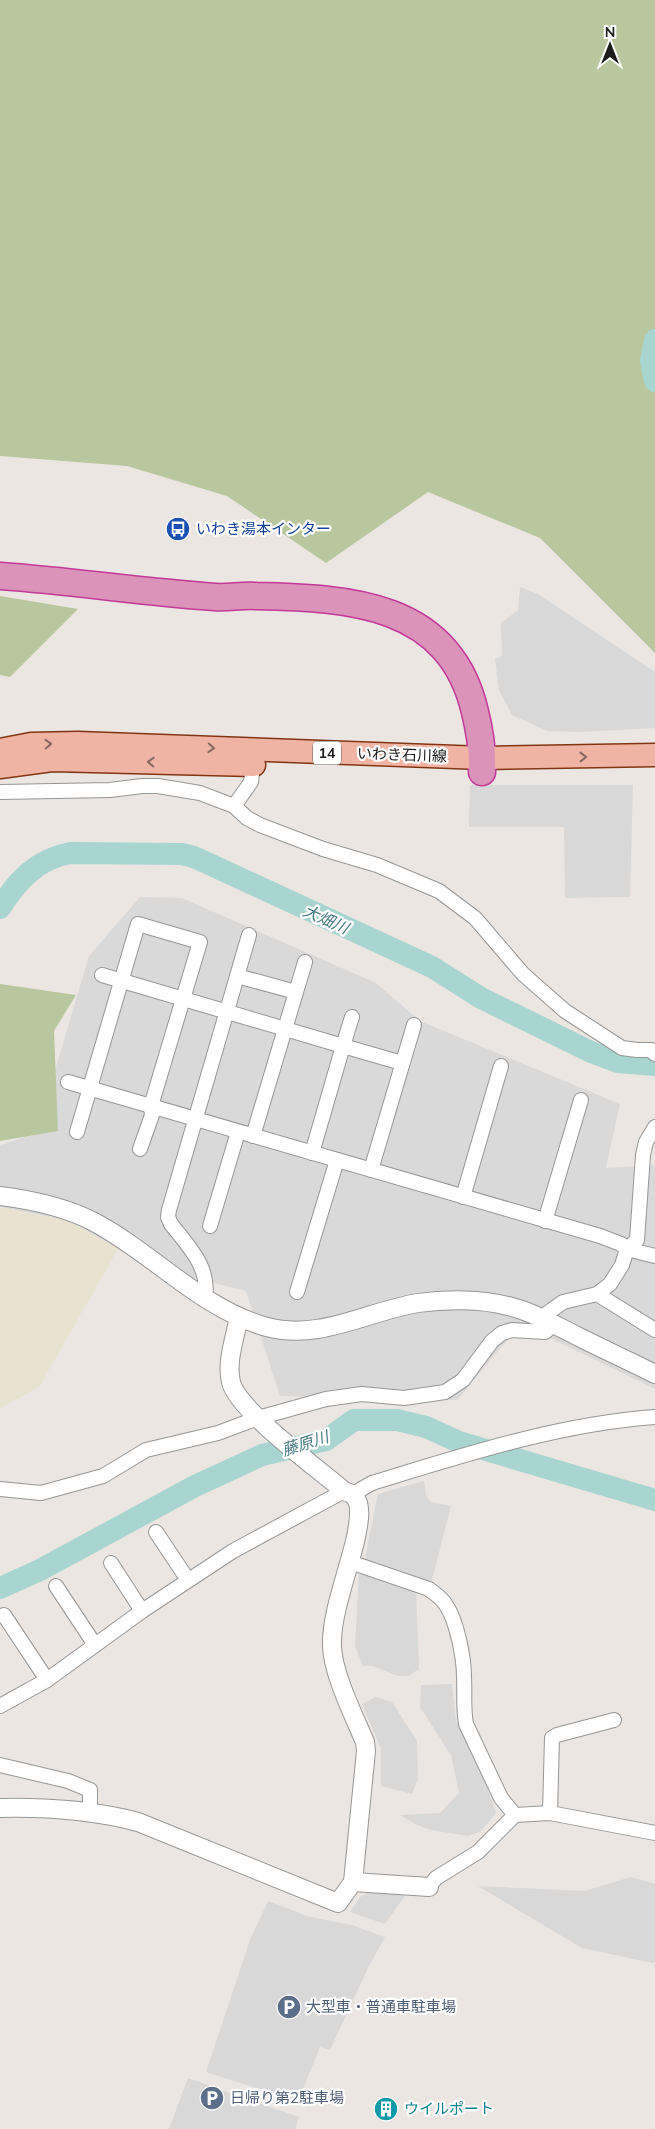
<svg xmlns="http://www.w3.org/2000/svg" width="655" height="2129" font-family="Mulish,'Noto Sans JP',sans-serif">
<rect width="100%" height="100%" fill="#ece6e3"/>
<!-- residential -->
<path fill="#dad9d9" d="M 140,897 L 182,898 L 376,983 L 420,1021 L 620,1104 L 606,1168 L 655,1165 L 655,1389 L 521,1324 L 457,1400 L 280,1396 L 246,1291 L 150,1267 L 70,1221 L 0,1207 L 0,1145 L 36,1134 L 89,956 Z"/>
<!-- farmland -->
<path fill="#e9e2d0" d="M 0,1207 L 70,1221 L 118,1249 L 39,1387 L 0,1408 Z"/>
<!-- forest -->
<g fill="#b8c79d">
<path d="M 0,0 L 655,0 L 655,653 L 540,538 L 428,492 L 326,563 L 227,496 L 127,466 L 0,456 Z"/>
<path d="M 0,596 L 78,609 L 10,677 L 0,675 Z"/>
<path d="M 0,984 L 76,995 L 54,1031 L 58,1131 L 0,1141 Z"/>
</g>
<!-- parking -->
<g fill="#d8d8d8">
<path d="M 520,587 L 538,594 L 655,672 L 655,728 L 581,732 L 547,731 L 512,715 L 499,690 L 495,659 L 502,656 L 501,623 L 518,610 Z"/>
<path d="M 470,785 L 633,785 L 630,897 L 565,898 L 564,827 L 469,827 Z"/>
<path d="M 424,1481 L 426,1495 L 431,1502 L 451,1506 L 431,1584 L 364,1563 L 378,1494 Z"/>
<path d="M 359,1572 L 416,1589 L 419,1669 L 408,1676 L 398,1676 L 373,1666 L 363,1666 L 355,1646 Z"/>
<path d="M 452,1684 L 456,1722 L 475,1754 L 496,1813 L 481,1831 L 468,1836 L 431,1830 L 415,1824 L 400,1815 L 440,1813 L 459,1793 L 451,1755 L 420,1707 L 421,1685 Z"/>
<path d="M 376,1697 L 392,1702 L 417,1741 L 418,1779 L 412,1794 L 381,1786 L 381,1749 L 362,1704 Z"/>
<path d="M 631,1877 L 655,1884 L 655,1962 L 652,1963 L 582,1948 L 478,1886 L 584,1891 Z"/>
<path d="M 373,1890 L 406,1894 L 385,1924 L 350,1912 L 360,1897 Z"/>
<path d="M 268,1901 L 310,1917 L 352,1925 L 385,1937 L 368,1968 L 330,2050 L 320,2047 L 301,2094 L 291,2099 L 206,2072 L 250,1940 Z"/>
<path d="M 188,2078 L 299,2117 L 295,2129 L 169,2129 Z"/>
</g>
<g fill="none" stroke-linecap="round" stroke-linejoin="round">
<!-- river -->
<g stroke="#a8d5cf" stroke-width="22">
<path d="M 655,340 L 651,361 L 655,381"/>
<path d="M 0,908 C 17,881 37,859 70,853 L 182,854 L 194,857 L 432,967 L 481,998 L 591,1052 L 618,1062 L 655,1065"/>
<path d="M 0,1588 L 40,1570 L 195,1486 L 262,1455 L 326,1440 L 354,1420 L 397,1420 L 426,1427 L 459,1442 L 655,1500"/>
</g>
<!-- minor casing -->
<g stroke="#969696" stroke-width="16">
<g id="minor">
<path d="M 0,792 L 110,790 L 142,786 L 158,786 L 200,793 L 234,806 L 251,782 L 254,758"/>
<path d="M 234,806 L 247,818 L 260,825 L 323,849 L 377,865 L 439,891 L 475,918 L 523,974 L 565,1011 L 622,1048 L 637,1050 L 651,1050 L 655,1054"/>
<path d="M 102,975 L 343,1046 L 312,1153"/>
<path d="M 237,976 L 296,992"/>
<path d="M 352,1017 L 343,1046 L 402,1063"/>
<path d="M 68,1082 L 600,1236 L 621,1244 L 627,1249 L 622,1265 L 610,1284 L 597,1294 L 563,1302 L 542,1317"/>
<path d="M 77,1132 L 138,924 L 200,942 L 151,1106 L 152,1115 L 140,1149"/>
<path d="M 253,1136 L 305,962"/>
<path d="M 371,1170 L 414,1025"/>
<path d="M 463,1197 L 501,1066"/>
<path d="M 545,1221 L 581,1100"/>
<path d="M 210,1226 L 238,1132"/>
<path d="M 627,1249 L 637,1240 L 643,1155 L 646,1142 L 655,1127"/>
<path d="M 627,1249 L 655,1256"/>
<path d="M 297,1292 L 337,1160"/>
<path d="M 597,1294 L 655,1330"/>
<path d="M 205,1298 C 210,1267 189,1247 171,1224 L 168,1217 L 169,1210 L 249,935"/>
<path d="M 0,1489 L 41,1493 L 103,1476 L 146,1450 L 218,1433 L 258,1418 L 326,1399 L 362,1394 L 404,1398 L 445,1392 L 463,1380 L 492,1341 L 502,1333 L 512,1330 L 545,1332 L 554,1324"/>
<path d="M 353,1494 L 372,1483 C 464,1455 558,1424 655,1417"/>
<path d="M 156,1532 L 188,1580"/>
<path d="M 350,1562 L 429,1589 C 435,1594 442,1598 446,1605 C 457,1621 464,1658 464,1677 C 465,1693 463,1708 466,1724 L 501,1798 L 515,1815"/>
<path d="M 111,1563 L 142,1611"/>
<path d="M 56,1586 L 95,1645"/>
<path d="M 4,1615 L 47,1680"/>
<path d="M 0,1706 L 47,1680 L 142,1611 L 233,1551 L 344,1491"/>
<path d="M 0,1765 L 68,1781 L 90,1790 L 90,1811"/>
<path d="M 550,1813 L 552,1738 L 557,1735 L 614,1720"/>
<path d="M 429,1887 L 436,1878 L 478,1852 L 515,1815 L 550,1813 L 655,1833"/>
</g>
</g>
<!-- tertiary casing -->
<g stroke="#969696" stroke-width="20">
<g id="tertiary">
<path d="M 0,1196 C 32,1200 65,1207 94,1222 C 153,1253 201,1309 267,1327 C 320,1341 368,1311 418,1303 C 446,1299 481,1299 508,1306 C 533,1312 555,1325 577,1336 C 603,1349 629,1361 655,1374"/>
<path d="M 239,1317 C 235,1338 226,1362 231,1382 C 237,1410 320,1470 344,1491 C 351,1493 355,1495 358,1503 C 361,1513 358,1526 356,1537 C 349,1569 331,1614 332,1645 C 332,1672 354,1716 365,1742 L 366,1751 L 353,1882"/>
<path d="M 0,1808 C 47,1807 92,1810 138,1822 L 338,1903 L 353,1882 L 429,1887"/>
</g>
</g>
<!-- primary casing -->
<g stroke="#823512" stroke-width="25">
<g id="primary">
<path d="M 0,750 L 31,744 L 78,743 L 483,758 L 655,755"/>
<path d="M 0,767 L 52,760 L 254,765"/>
</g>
</g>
<!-- motorway casing -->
<g stroke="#c13999" stroke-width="29">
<path id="motorway" d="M 0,576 C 72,581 143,592 215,597 C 228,598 242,595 256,596 C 350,598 450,603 475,712 C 480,732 483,751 482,772"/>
</g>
<!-- minor -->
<use href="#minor" stroke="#fff" stroke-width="14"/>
<!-- tertiary -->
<use href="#tertiary" stroke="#fff" stroke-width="18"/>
<!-- primary -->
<use href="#primary" stroke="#f0b4a4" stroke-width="22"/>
<!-- motorway -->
<use href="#motorway" stroke="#db93ba" stroke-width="26"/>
</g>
<!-- one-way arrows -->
<defs><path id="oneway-chevron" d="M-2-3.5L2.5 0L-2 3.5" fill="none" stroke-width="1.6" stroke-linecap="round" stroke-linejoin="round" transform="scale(1.25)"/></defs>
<g stroke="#866860">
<use href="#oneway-chevron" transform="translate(48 744) rotate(-2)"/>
<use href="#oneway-chevron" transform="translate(211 748) rotate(3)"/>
<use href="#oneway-chevron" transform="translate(583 757)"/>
<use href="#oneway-chevron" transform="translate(151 762) rotate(-178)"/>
</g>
<!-- icons -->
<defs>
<g id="bus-disc" transform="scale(1.25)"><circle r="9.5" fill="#1a4fb4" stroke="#fff"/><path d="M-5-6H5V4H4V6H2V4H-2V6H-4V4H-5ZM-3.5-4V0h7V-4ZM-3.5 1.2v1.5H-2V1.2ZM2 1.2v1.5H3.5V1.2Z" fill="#fff"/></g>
<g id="parking-disc" transform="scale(1.25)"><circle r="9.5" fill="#5c6f8a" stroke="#fff"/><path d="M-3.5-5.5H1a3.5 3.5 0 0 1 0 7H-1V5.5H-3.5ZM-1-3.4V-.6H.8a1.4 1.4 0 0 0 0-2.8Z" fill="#fff"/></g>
<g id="building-disc" transform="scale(1.25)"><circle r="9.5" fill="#0f9aa8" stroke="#fff"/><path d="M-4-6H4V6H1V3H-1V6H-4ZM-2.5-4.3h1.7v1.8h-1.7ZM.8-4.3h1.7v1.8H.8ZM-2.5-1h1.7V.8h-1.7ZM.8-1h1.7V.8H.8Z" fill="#fff"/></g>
</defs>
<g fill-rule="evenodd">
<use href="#bus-disc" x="178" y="529"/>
<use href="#parking-disc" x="289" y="2007"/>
<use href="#parking-disc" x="212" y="2098"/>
<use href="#building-disc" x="386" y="2109"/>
</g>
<g text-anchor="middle" stroke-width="4.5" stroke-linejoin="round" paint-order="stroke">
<!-- shield labels -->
<rect fill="#fff" stroke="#606060" stroke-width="1" x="313" y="741.5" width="28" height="23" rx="4"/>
<g font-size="14" font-weight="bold" fill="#1c1c1c">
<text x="327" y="758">14</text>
</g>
<!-- transit labels -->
<g font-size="15" fill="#164399" stroke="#fff" text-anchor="start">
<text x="196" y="534">いわき湯本インター</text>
</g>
<!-- street labels -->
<g font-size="15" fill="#1c1c1c" stroke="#fff">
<text transform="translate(402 755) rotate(2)" y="5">いわき石川線</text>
</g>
<!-- service labels -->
<g font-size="15" fill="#4e5e75" stroke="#fff" text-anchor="start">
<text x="306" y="2012">大型車・普通車駐車場</text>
<text x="230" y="2103">日帰り第2駐車場</text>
</g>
<!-- culture labels -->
<g font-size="15" fill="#0d838f" stroke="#fff" text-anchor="start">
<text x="404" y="2114">ウイルポート</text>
</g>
<!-- water labels -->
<g font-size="16" font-style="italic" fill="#477b83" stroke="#fff">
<text transform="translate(326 919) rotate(24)" y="6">大畑川</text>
<text transform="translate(305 1443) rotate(-18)" y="6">藤原川</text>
</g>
</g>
<!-- north arrow -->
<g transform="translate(610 45)" stroke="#ffffff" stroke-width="4" paint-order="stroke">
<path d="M0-4L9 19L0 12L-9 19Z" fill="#1c1c1c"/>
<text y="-8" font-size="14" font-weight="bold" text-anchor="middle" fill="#1c1c1c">N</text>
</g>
</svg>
